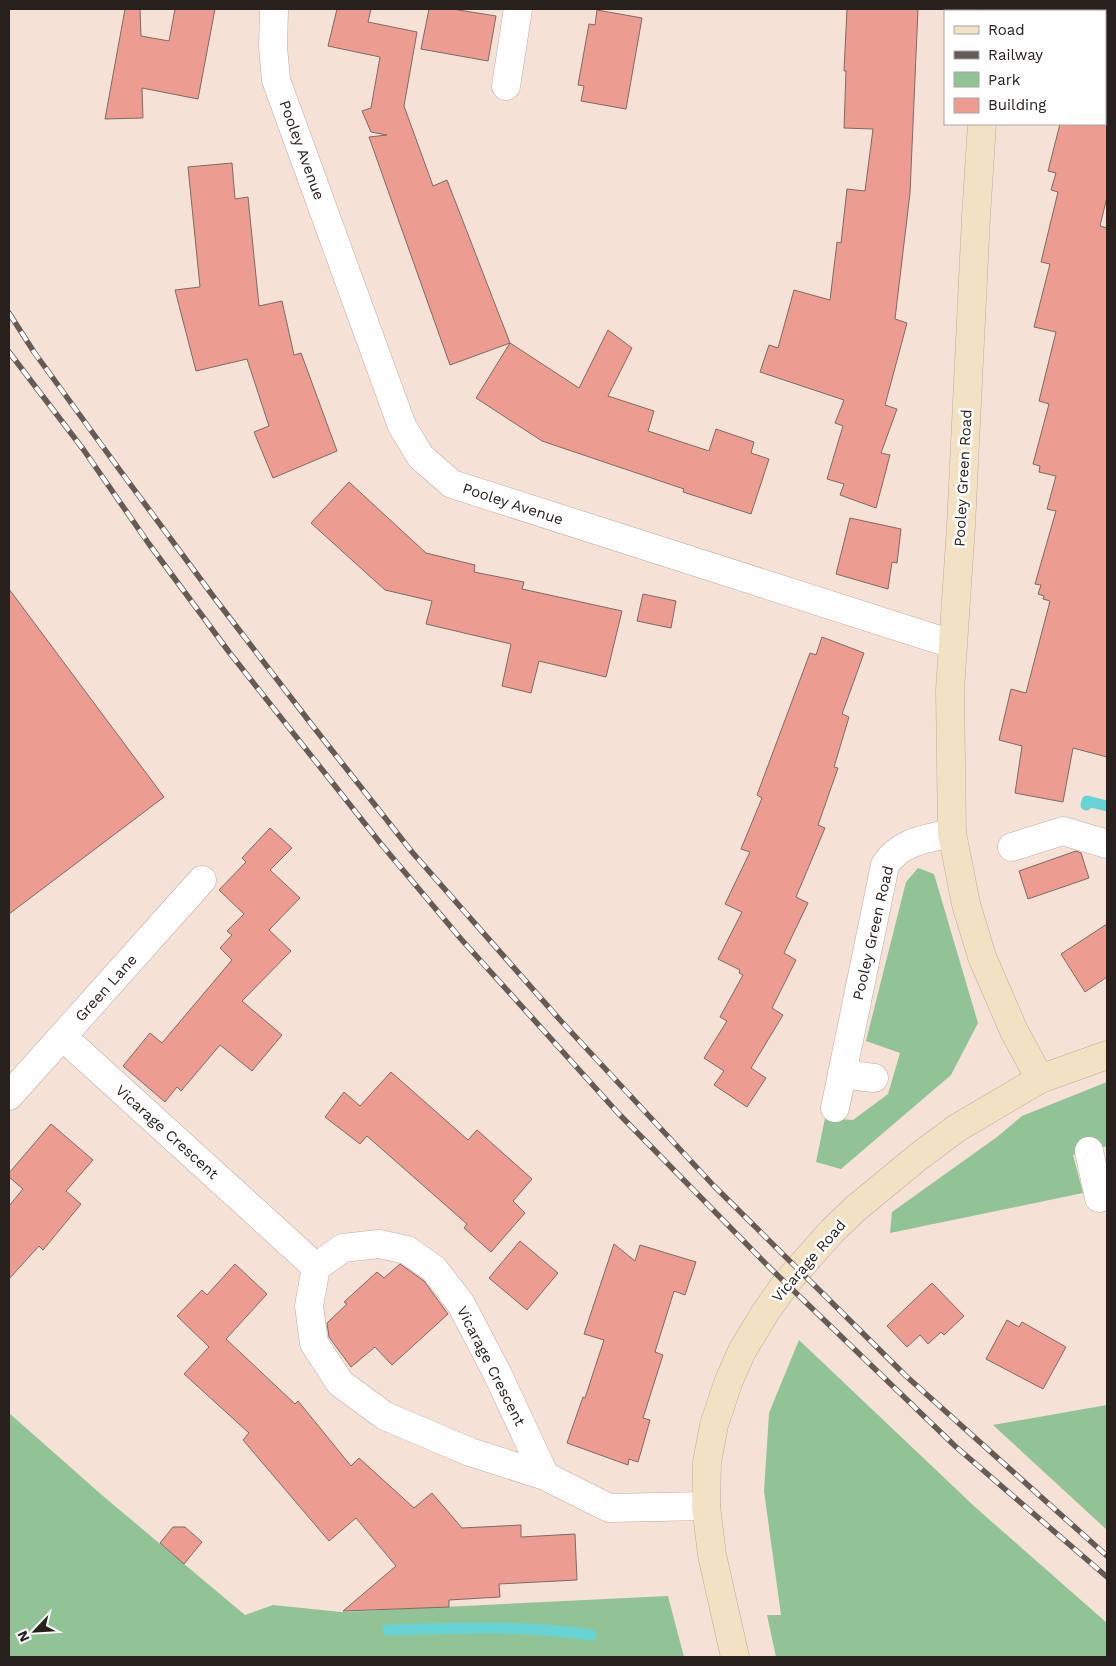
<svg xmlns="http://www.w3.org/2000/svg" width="1116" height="1666" font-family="'Work Sans',sans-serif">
<rect width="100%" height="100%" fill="#f6e1d7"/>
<!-- green -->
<g fill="#91c396">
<path d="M 918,868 L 934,874 L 978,1023 L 951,1075 L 841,1169 L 816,1162 L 825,1118 L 853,1120 L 888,1094 L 900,1053 L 866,1041 L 906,882 Z"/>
<path d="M 1107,1082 L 1107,1146 L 1073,1155 L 1083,1193 L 890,1233 L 892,1212 L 997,1137 L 1022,1116 Z"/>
<path d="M 799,1340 L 975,1507 L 1107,1623 L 1107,1657 L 776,1657 L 767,1615 L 781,1615 L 764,1491 L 769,1413 Z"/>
<path d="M 1107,1405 L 1107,1530 L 993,1425 Z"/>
<path d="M 9,1413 L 103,1496 L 245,1615 L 273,1605 L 341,1612 L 668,1596 L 684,1657 L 9,1657 Z"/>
</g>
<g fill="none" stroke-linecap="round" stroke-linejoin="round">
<!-- stream -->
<g stroke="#68d3d5" stroke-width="11">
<path d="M 1086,805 L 1087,801 L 1107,806"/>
<path d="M 388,1630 C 457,1628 523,1625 591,1635"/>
</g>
</g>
<!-- building -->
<g fill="#ec9c90" stroke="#7e6a66">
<path d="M 125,9 L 140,9 L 141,36 L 169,41 L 175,9 L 215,9 L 198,99 L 142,88 L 143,118 L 105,119 Z"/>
<path d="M 337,9 L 371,9 L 368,22 L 417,32 L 404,106 L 433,186 L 447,180 L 510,343 L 579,388 L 608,330 L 632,348 L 608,396 L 654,411 L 648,431 L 709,451 L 716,429 L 754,442 L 751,453 L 769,459 L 751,514 L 683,492 L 684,489 L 542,441 L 476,398 L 510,343 L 450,365 L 369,137 L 387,135 L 371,132 L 362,111 L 371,108 L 380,57 L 328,46 Z"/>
<path d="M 429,9 L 452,9 L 496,16 L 488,61 L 421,49 Z"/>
<path d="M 847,9 L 918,9 L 910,193 L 895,319 L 907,323 L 885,405 L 897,409 L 881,453 L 890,455 L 876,508 L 840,495 L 844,484 L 827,479 L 843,426 L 835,423 L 844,400 L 760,372 L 769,345 L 778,348 L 794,290 L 830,300 L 837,242 L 841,243 L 847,189 L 865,191 L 873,129 L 844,128 L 846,71 L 844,71 Z"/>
<path d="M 597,10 L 642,18 L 626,109 L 581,101 L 584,86 L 578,85 L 589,24 L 595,25 Z"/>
<path d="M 1060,124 L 1107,124 L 1107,197 L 1100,226 L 1107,228 L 1107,757 L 1073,748 L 1063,802 L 1015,793 L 1022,746 L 999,740 L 1011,689 L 1026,693 L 1050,601 L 1043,599 L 1044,596 L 1038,594 L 1041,585 L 1035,584 L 1056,511 L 1047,509 L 1056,476 L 1039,472 L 1040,466 L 1033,464 L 1049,404 L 1039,401 L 1056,332 L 1034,327 L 1050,264 L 1041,262 L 1058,192 L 1051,190 L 1056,173 L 1048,171 Z"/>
<path d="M 232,163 L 235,199 L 248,197 L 259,306 L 282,301 L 294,355 L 301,353 L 337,451 L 273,478 L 254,432 L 269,426 L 247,359 L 196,371 L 175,290 L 200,287 L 188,167 Z"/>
<path d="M 349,482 L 426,553 L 475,565 L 474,572 L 524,582 L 522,589 L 622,611 L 606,677 L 539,661 L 531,693 L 502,686 L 511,644 L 426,624 L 432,601 L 385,590 L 311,523 Z"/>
<path d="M 850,518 L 901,529 L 897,563 L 892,562 L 888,589 L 836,574 Z"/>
<path d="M 9,589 L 164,797 L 9,914 Z"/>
<path d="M 643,594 L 676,601 L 671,628 L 637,621 Z"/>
<path d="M 822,637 L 864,653 L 842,714 L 849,717 L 834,767 L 838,768 L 818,825 L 825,828 L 796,897 L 808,903 L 784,953 L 796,960 L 772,1008 L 783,1015 L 751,1068 L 766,1078 L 747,1107 L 714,1085 L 724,1071 L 704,1058 L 727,1021 L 720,1017 L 743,975 L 739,973 L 740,970 L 718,959 L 742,912 L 725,904 L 750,852 L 741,849 L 762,798 L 757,795 L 810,653 L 816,655 Z"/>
<path d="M 270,828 L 292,848 L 270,870 L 300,898 L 269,930 L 291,951 L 242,1001 L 282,1035 L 252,1071 L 220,1045 L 181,1091 L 177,1087 L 165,1102 L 123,1066 L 150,1033 L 162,1043 L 232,960 L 220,948 L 232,935 L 227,931 L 244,914 L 219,890 L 246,862 L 242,858 Z"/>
<path d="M 1076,851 L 1081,853 L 1089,878 L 1028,899 L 1019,871 Z"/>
<path d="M 1107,924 L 1107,977 L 1085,992 L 1061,954 Z"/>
<path d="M 391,1072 L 468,1140 L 477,1130 L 532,1179 L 513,1201 L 525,1213 L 491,1252 L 464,1228 L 467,1224 L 367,1136 L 360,1144 L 325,1117 L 344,1092 L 360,1106 Z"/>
<path d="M 51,1124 L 93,1160 L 66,1191 L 81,1204 L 43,1250 L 39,1246 L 9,1279 L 9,1206 L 23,1189 L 9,1177 L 9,1173 Z"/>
<path d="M 520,1241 L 558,1273 L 527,1310 L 489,1278 Z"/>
<path d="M 614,1244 L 635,1261 L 640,1245 L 696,1262 L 685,1295 L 674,1291 L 655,1352 L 663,1355 L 643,1418 L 650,1420 L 638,1462 L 629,1459 L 628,1465 L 567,1443 L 583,1397 L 585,1398 L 604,1340 L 584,1334 Z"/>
<path d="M 235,1264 L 267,1294 L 226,1339 L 295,1404 L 298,1401 L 351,1466 L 359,1458 L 414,1508 L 432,1493 L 462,1528 L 521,1525 L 521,1537 L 575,1534 L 577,1580 L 499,1584 L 500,1597 L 449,1600 L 449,1607 L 343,1611 L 396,1566 L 356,1518 L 329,1541 L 243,1440 L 249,1433 L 184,1374 L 209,1347 L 177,1316 L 202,1290 L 207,1295 Z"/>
<path d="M 400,1264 L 424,1281 L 448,1314 L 392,1365 L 375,1347 L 351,1367 L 329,1337 L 327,1323 L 347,1304 L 344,1302 L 377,1272 L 384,1278 Z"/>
<path d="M 932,1283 L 964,1316 L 944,1335 L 941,1332 L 928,1344 L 920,1335 L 907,1347 L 887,1326 Z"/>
<path d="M 1007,1320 L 1019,1327 L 1022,1322 L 1066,1347 L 1043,1389 L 986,1359 Z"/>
<path d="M 173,1527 L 185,1527 L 202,1542 L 184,1564 L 160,1543 Z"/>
</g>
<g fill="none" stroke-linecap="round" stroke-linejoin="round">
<!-- street casing -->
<g stroke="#bfaba1" stroke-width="29">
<g id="street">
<path d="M 274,9 L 273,47 L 276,80 L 402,426 L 421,457 L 452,484 L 952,644"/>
<path d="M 506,86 L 518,9"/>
<path d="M 1012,847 L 1063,831 L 1107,844"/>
<path d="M 63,1037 L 316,1267"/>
<path d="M 842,1074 L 874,1078"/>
<path d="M 9,1096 L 202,880"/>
<path d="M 835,1108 L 885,865 C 901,841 926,839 952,833"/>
<path d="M 1089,1151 L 1099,1198 L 1107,1196"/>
<path d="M 545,1476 L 497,1373 L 461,1304 L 434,1269 L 407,1250 L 379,1244 L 343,1248 L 316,1267 L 309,1306 L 314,1343 L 340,1383 L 385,1416 L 470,1452 L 545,1476 L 609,1508 L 706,1506"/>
</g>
</g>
<!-- secondary casing -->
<g stroke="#bfaba1" stroke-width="29">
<g id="secondary">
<path d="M 988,11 L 988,9"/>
<path d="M 982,124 L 976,217 L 961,526 L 950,690 L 952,833 L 966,904 L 982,957 L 1014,1031 L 1040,1079"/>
<path d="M 735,1657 L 712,1555 L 706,1506 L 707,1462 L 714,1425 L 728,1383 L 742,1351 L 765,1313 L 786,1283 L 832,1231 L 855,1209 L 918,1157 L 957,1128 L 1040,1079 L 1107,1055"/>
</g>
</g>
<!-- street -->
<use href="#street" stroke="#fff" stroke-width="28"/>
<!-- secondary -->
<use href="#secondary" stroke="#f2e2c3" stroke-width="28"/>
<!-- rail casing -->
<g stroke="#655a54" stroke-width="5.5">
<g id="rail">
<path d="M 9,313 L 34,352 L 119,469 L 213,596 L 312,725 L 412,852 L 560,1020 L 714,1186 L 906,1376 L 1107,1556"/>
<path d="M 9,352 L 83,449 L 149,544 L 229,652 L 381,844 L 461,939 L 618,1113 L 769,1267 L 955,1446 L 1107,1577"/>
</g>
</g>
<!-- rail -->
<use href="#rail" stroke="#fff" stroke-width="4" stroke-dasharray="11" stroke-linecap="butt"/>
</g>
<g text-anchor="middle" stroke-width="5" stroke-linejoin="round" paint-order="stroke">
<!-- street labels -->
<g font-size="15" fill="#27201c" stroke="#fff">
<text transform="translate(302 150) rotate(70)" y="5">Pooley Avenue</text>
<text transform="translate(963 478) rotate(-87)" y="5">Pooley Green Road</text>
<text transform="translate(513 504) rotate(18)" y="5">Pooley Avenue</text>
<text transform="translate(873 933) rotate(-77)" y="5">Pooley Green Road</text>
<text transform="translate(106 988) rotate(-48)" y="5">Green Lane</text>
<text transform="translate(167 1132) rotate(42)" y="5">Vicarage Crescent</text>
<text transform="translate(809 1261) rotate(-49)" y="5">Vicarage Road</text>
<text transform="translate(491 1366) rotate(63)" y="5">Vicarage Crescent</text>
</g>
</g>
<!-- border -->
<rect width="1116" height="1666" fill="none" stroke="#27201c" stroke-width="20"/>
<!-- legend -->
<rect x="944" y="10" width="162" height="115" fill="#ffffff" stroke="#a9a6a4"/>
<rect x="954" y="26" width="25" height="8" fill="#f2e2c3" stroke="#a9a6a4"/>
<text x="988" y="35" font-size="15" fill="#27201c">Road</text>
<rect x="954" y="51" width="25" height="8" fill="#655a54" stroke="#a9a6a4"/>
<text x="988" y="60" font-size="15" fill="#27201c">Railway</text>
<rect x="954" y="72" width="25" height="15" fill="#91c396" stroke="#a9a6a4"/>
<text x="988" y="85" font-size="15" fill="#27201c">Park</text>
<rect x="954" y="98" width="25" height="15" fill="#ec9c90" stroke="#a9a6a4"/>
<text x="988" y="110" font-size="15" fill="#27201c">Building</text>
<!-- north arrow -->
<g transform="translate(35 1631) rotate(245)" stroke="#ffffff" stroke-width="4" paint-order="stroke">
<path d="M0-4L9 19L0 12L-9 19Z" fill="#27201c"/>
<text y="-8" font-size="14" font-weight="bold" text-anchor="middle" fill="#27201c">N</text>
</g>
</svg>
